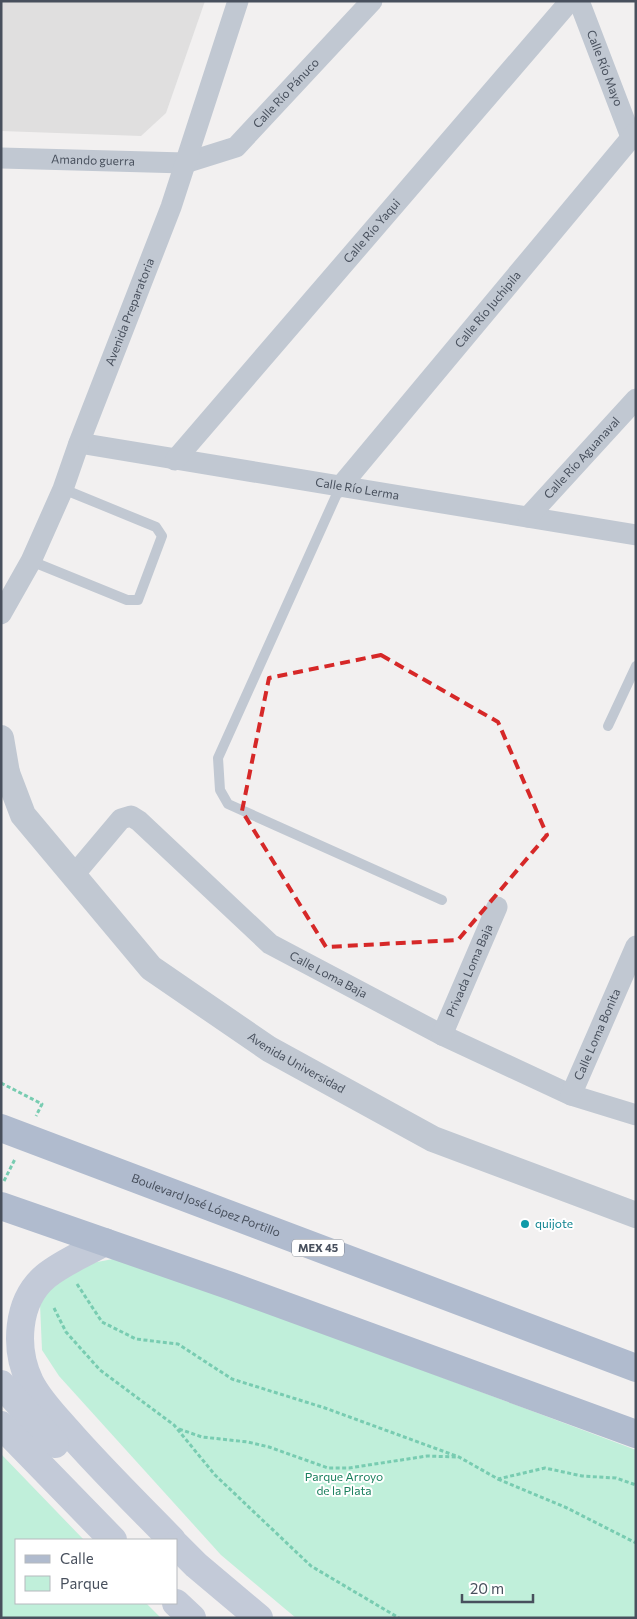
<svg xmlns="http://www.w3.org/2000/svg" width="637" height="1619" font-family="Commissioner,sans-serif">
<rect width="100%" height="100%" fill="#f2f0f0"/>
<!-- education -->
<path fill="#e0dfdf" d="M 1,1 L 205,1 L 166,113 L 141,136 L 1,131 Z"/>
<!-- green -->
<g fill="#c0efda">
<path d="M 113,1259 L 227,1297 L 636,1450 L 636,1618 L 296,1618 L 221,1555 L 59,1376 L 42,1350 L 40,1304 L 52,1282 L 92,1263 Z"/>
<path d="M 1,1454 L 84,1540 L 16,1540 L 16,1603 L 146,1603 L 161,1618 L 1,1618 Z"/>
</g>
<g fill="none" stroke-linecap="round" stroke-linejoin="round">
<!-- path -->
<g stroke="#78ccb1" stroke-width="3" stroke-dasharray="4 2.5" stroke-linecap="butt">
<path d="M 1,1083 L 42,1104 L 36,1116"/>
<path d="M 4,1181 L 15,1159"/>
<path d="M 77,1284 L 102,1322 L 136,1339 L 178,1344 L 232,1379 L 325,1408 L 459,1457 L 498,1479 L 545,1468 L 582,1476 L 616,1478 L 636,1485"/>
<path d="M 54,1308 L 66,1332 L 100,1370 L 174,1425 L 215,1475 L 311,1566 L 399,1618"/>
<path d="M 179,1429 L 202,1437 L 248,1442 L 269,1447 L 328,1468 L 349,1468 L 427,1456 L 458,1457"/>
<path d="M 498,1479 L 567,1508 L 636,1543"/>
</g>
<!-- service -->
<g stroke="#c1c8d2" stroke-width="10">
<path d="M 340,487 L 218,758 L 220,790 L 228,804 L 442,900"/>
<path d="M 31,561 L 127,600 L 138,600 L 162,536 L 156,527 L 63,489"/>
<path d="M 608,726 L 636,666"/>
</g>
<!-- minor -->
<g stroke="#c1c8d2" stroke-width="21">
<path id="s1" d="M 579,1 L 631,137 L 636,138"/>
<path id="s2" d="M 1,158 L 185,163 L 236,147 L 372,1"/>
<path id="s3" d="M 79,443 L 636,535"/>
<path id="s4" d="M 175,460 L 570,1"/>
<path id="s5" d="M 340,487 L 636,132"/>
<path id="s6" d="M 528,517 L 636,399"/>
<path id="s7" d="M 1,614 L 31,561 L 63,489 L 79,443 L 171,207 L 238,1"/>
<path id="s8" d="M 73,876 L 121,819 L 131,816 L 139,821 L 270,944 L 442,1035 L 571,1095 L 636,1115"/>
<path id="s9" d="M 442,1035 L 497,907"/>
<path id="s10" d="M 571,1095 L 636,946"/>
</g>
<!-- tertiary -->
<g stroke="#c1c8d2" stroke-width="26">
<path d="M 1,738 L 7,773"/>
<path id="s11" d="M 1,764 L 7,773 L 23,815 L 151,968 L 269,1049 L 433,1139 L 636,1215"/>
</g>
<!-- secondary -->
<g stroke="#c3cad8" stroke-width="28">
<path d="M 105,1242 C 86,1253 63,1262 46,1276 C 16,1301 14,1349 30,1382 C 39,1400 54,1415 67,1430 C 100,1468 137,1504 172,1540"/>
<path d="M 1,1384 L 55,1444"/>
<path d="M 1,1425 L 113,1540"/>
<path d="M 176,1545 L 196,1565 L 259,1618"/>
<path d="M 176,1603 L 192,1618"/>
</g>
<!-- primary -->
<g stroke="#b0bbce" stroke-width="28">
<path id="s12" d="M 1,1128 L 636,1368"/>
<path d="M 1,1206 L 231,1286 L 636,1434"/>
</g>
</g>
<!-- marked area -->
<path fill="none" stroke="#d62828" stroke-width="4" stroke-dasharray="10 6" stroke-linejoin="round" d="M 381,655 L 498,722 L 547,835 L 458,940 L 326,947 L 242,811 L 269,678 Z"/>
<!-- markers -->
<circle fill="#0f9aa8" stroke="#fff" stroke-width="2" cx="525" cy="1224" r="5"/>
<g text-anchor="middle" stroke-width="4" stroke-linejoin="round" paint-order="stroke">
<!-- shield labels -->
<rect fill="#fff" stroke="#7f848e" stroke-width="1" x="292" y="1239.5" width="52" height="17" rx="4"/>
<g font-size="11" font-weight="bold" fill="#48505d">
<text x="318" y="1252">MEX 45</text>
</g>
<!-- street labels -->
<g font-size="12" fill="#48505d" stroke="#fff">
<text dy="4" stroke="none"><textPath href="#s1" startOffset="72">Calle Río Mayo</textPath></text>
<text dy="4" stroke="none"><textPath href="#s2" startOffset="311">Calle Río Pánuco</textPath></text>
<text dy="4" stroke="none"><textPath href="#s2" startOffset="92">Amando guerra</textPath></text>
<text dy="4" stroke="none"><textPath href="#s4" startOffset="302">Calle Río Yaqui</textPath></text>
<text dy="4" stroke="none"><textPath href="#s5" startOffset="231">Calle Río Juchipila</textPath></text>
<text dy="4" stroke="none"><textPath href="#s7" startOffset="329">Avenida Preparatoria</textPath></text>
<text dy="4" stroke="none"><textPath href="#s6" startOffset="80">Calle Río Aguanaval</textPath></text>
<text dy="4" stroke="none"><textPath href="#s3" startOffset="282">Calle Río Lerma</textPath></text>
<text dy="4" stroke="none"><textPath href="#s9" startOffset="70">Privada Loma Baja</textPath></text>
<text dy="4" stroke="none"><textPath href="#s8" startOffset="340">Calle Loma Baja</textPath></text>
<text dy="4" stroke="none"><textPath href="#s10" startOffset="66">Calle Loma Bonita</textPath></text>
<text dy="4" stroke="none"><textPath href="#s11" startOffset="429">Avenida Universidad</textPath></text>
<text dy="4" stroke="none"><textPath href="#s12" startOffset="219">Boulevard José López Portillo</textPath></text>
</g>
<!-- culture labels -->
<g font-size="12" fill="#0d838f" stroke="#fff" text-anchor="start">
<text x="535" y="1228">quijote</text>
</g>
<!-- park labels -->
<g font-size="12" fill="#197f5d" stroke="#fff">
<text x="344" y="1481">Parque Arroyo<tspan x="344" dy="14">de la Plata</tspan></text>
</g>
</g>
<!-- border -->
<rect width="637" height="1619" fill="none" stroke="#48505d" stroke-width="5"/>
<!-- legend -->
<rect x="15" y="1539" width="162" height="65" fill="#ffffff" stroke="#b6b9be"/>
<rect x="25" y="1555" width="25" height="8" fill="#b0bbce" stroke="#b6b9be"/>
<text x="60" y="1564" font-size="15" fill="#48505d">Calle</text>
<rect x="25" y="1576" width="25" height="15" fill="#c0efda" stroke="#b6b9be"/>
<text x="60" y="1589" font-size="15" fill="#48505d">Parque</text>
<!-- scale -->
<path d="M462 1594v8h71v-8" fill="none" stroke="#48505d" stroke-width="2.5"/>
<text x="470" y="1594" font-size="15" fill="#48505d" stroke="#ffffff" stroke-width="4" paint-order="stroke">20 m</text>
</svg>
